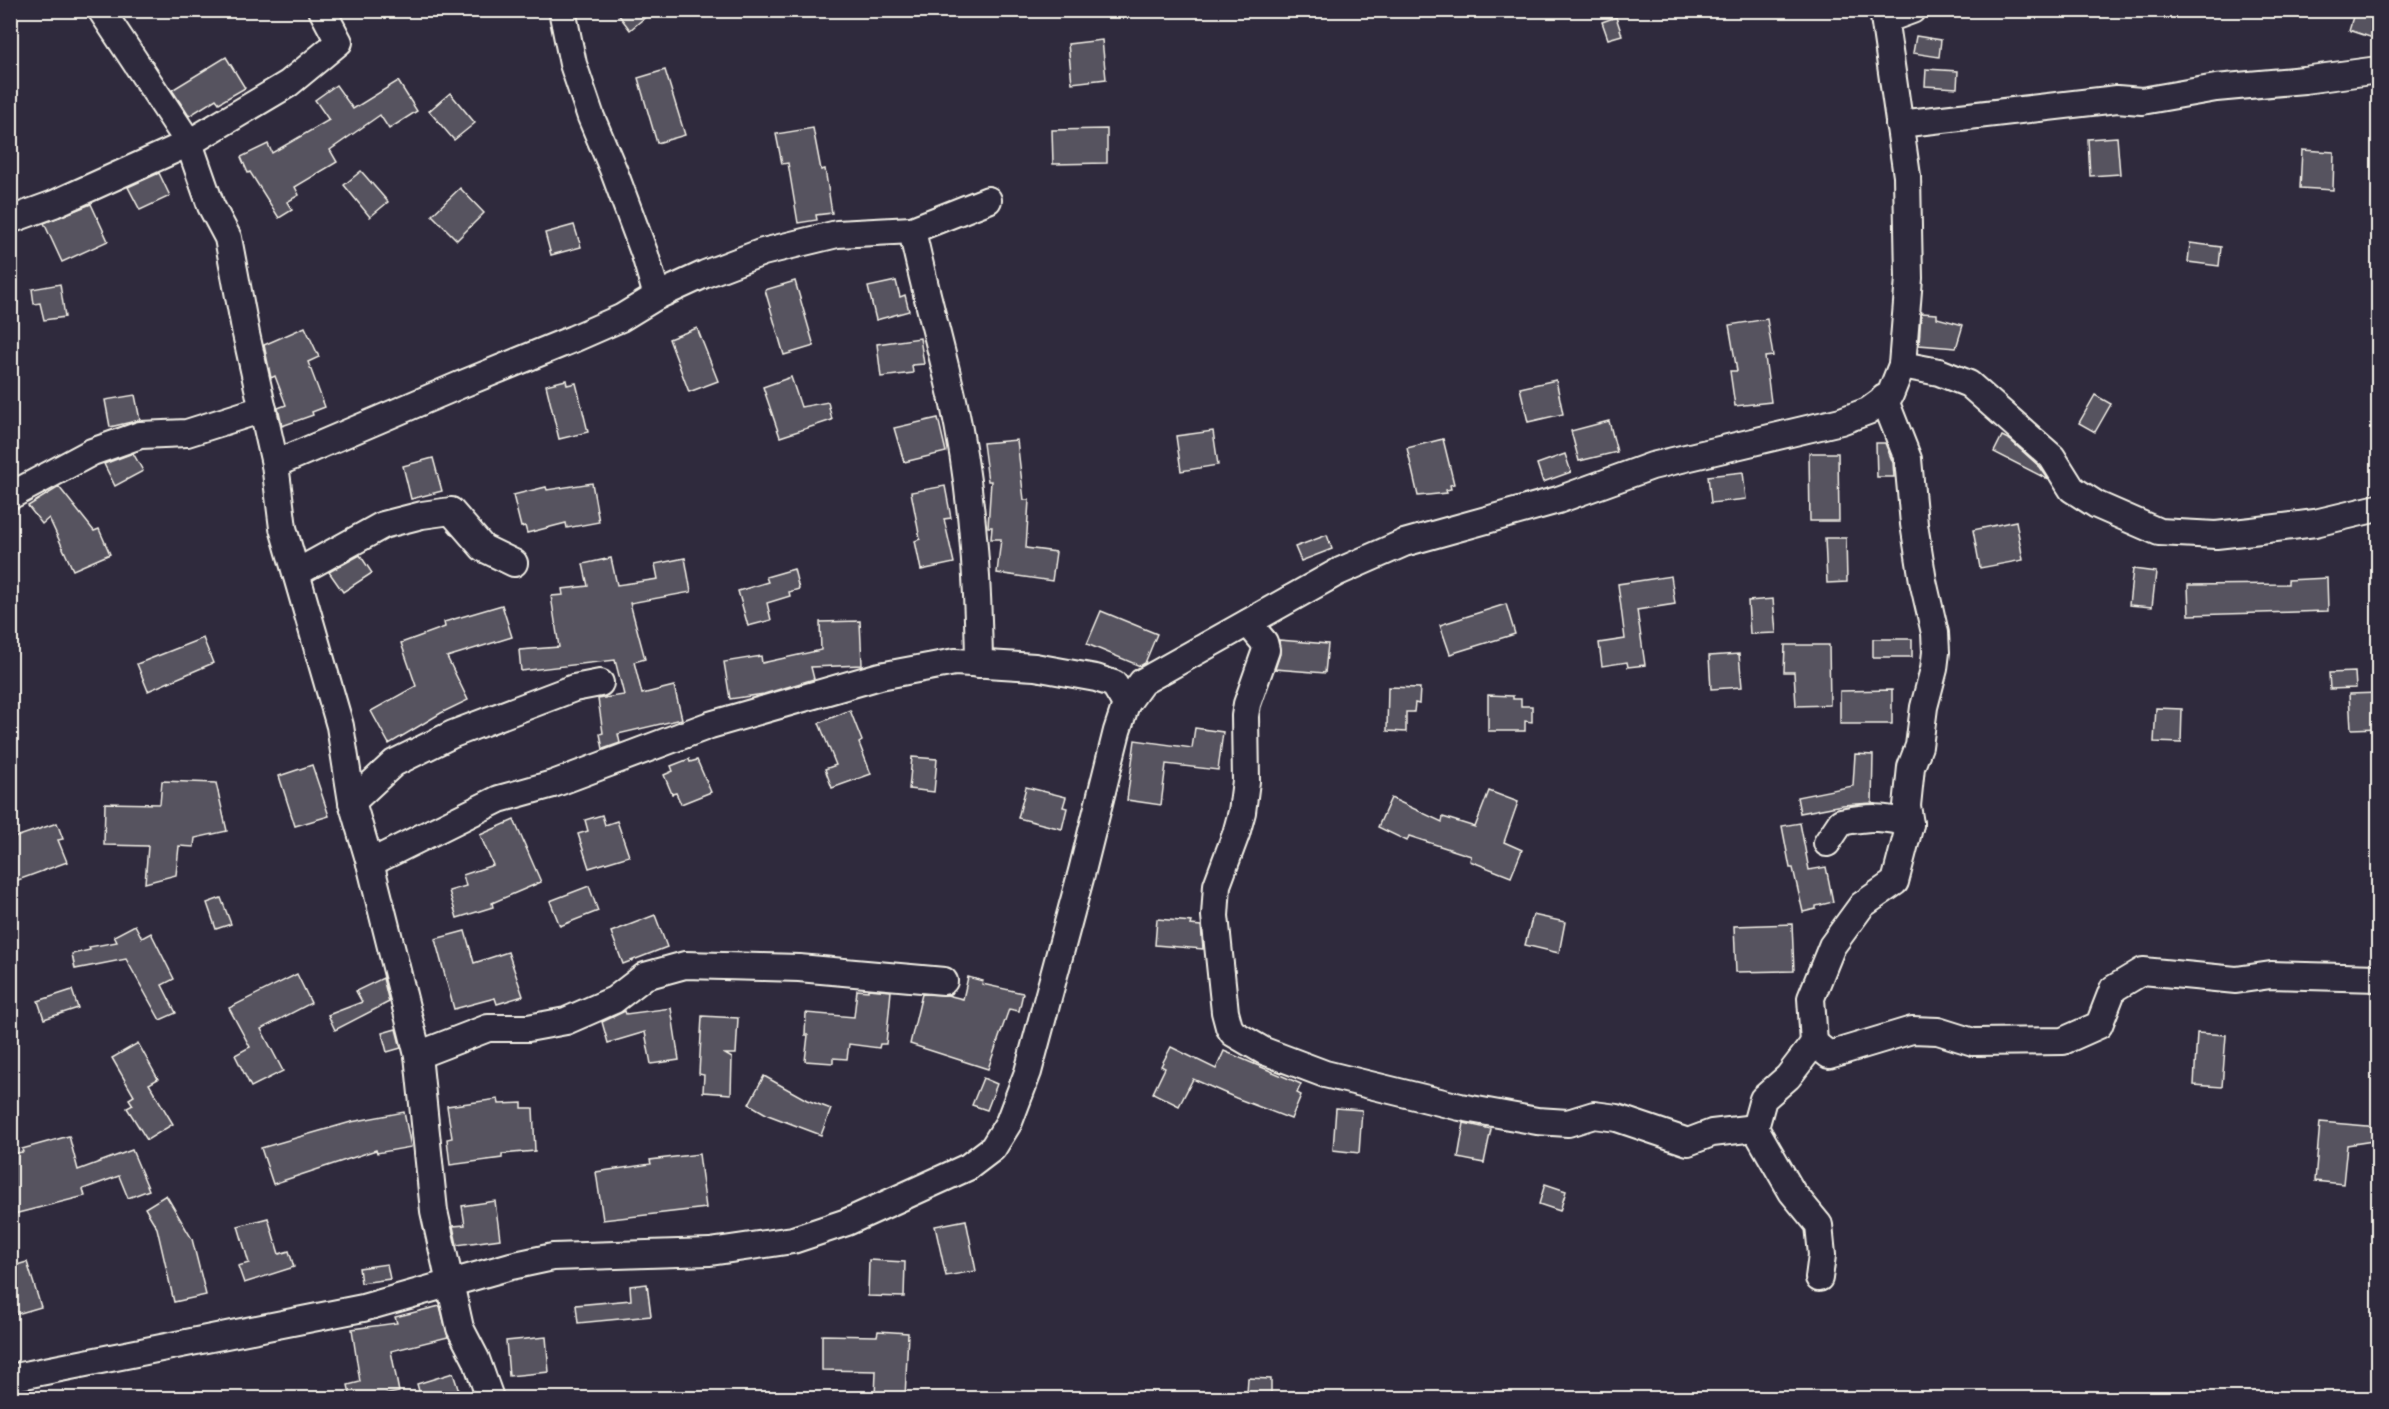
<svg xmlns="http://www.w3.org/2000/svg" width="2389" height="1409" font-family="'Indie Flower',sans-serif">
<rect width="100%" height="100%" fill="#2f2a3d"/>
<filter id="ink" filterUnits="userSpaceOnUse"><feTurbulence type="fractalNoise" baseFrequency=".0167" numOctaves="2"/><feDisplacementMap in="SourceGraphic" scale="12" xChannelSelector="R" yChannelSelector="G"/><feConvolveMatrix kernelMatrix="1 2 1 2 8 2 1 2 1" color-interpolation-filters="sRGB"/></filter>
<g filter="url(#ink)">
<!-- building -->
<g fill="#56525f" stroke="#f4f1e8" stroke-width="1.5">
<path d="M 615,10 L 654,10 L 630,30 Z"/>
<path d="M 2355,10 L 2379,10 L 2379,40 L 2349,30 Z"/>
<path d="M 1616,17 L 1622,35 L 1608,39 L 1602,22 Z"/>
<path d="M 1916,36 L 1941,40 L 1939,57 L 1913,53 Z"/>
<path d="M 1102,40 L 1106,79 L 1072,83 L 1068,44 Z"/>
<path d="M 226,57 L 245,88 L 219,103 L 216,99 L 189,116 L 172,90 Z"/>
<path d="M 1926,69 L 1958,71 L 1957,88 L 1925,86 Z"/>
<path d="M 665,70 L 685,135 L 657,143 L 638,78 Z"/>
<path d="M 398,81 L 417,111 L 389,129 L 380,115 L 330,150 L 337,162 L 295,187 L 299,195 L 287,202 L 292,210 L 279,218 L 250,172 L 248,173 L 241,157 L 268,144 L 272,153 L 329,120 L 315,100 L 336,85 L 353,109 Z"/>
<path d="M 450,93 L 475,123 L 454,140 L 429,111 Z"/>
<path d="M 813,128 L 821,170 L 825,169 L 832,213 L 816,215 L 817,220 L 798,223 L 788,163 L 782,164 L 776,134 Z"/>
<path d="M 1107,129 L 1107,163 L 1053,164 L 1052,130 Z"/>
<path d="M 2117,137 L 2120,174 L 2090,176 L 2088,139 Z"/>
<path d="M 2302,150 L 2334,152 L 2333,190 L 2300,188 Z"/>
<path d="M 361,171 L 388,202 L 370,217 L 344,185 Z"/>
<path d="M 159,173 L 170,196 L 140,210 L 128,187 Z"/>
<path d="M 460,188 L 484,213 L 457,240 L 432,215 Z"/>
<path d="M 91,204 L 108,241 L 62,262 L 44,223 Z"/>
<path d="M 574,225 L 581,247 L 551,255 L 545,233 Z"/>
<path d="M 2190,243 L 2221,247 L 2219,266 L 2188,262 Z"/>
<path d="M 795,281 L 814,346 L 784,355 L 765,290 Z"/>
<path d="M 896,281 L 900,297 L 905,295 L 909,311 L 876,320 L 868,287 Z"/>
<path d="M 60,284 L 65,317 L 44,320 L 40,303 L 34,304 L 32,289 Z"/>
<path d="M 1921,313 L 1937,314 L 1937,318 L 1963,325 L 1956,348 L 1919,345 Z"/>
<path d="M 1767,319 L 1773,356 L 1765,357 L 1771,402 L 1735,406 L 1730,371 L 1737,371 L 1729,325 Z"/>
<path d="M 305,327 L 319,357 L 308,362 L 325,407 L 312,412 L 313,415 L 282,426 L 278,408 L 286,405 L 275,376 L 271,378 L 264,345 Z"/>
<path d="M 697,328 L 718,381 L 689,392 L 669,339 Z"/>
<path d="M 920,338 L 924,364 L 912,365 L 913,373 L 881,377 L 877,344 Z"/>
<path d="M 791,377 L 801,407 L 828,402 L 832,420 L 780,437 L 763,387 Z"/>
<path d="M 566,380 L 567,385 L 576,383 L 588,432 L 559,439 L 546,385 Z"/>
<path d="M 1556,380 L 1563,414 L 1528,422 L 1520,388 Z"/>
<path d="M 135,395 L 140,420 L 110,427 L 105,400 Z"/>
<path d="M 2095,395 L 2111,404 L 2095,432 L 2079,423 Z"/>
<path d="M 938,418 L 946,452 L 904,462 L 894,428 Z"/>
<path d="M 1609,421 L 1617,452 L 1579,461 L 1571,431 Z"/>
<path d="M 1213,431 L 1218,465 L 1181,471 L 1176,436 Z"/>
<path d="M 2002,436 L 2010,440 L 2040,467 L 2049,480 L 1994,452 Z"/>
<path d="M 1443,439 L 1454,484 L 1450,485 L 1451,489 L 1446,490 L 1447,493 L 1418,496 L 1407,448 Z"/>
<path d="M 1017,440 L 1024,500 L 1029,500 L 1026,548 L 1056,552 L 1052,581 L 997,573 L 1001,539 L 991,539 L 992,527 L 988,527 L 991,481 L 988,481 L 983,443 Z"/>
<path d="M 1876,443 L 1885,443 L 1893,463 L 1894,477 L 1877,477 Z"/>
<path d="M 133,453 L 143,471 L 115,486 L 104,464 Z"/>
<path d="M 1809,453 L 1838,453 L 1839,521 L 1810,521 Z"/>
<path d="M 1565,454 L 1571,472 L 1543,482 L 1537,464 Z"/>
<path d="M 433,458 L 442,491 L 411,499 L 403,466 Z"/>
<path d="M 1743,472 L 1746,499 L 1711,503 L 1708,476 Z"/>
<path d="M 592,483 L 599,522 L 567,528 L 566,523 L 527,533 L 525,526 L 521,527 L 513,495 L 546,487 L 547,490 Z"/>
<path d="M 945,486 L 951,518 L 944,519 L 954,563 L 921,570 L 915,541 L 920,539 L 911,492 Z"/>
<path d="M 59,487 L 94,531 L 99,529 L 110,554 L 73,570 L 49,518 L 42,524 L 28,506 Z"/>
<path d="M 2016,521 L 2023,560 L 1980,568 L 1973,530 Z"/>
<path d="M 1327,535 L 1332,549 L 1301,561 L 1295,547 Z"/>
<path d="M 1825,538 L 1846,538 L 1847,582 L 1827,583 Z"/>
<path d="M 360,555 L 372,573 L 343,592 L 329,572 Z"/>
<path d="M 611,558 L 617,585 L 658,579 L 655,564 L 685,558 L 691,592 L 630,603 L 645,659 L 634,662 L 642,694 L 674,686 L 682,719 L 618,734 L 620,743 L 603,749 L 600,734 L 603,733 L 598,699 L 624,695 L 615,660 L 521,671 L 519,650 L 559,647 L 551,596 L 563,595 L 562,589 L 588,586 L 583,564 Z"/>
<path d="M 794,569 L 799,589 L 789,592 L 790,596 L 767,603 L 771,620 L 748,626 L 738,591 L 768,582 L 766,577 Z"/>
<path d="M 2133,569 L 2156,572 L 2152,607 L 2129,605 Z"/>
<path d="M 1671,576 L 1675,604 L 1637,610 L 1645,665 L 1628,667 L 1627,662 L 1602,666 L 1599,643 L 1625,639 L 1618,584 Z"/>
<path d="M 2327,578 L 2328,611 L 2189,615 L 2188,585 L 2288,584 L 2288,580 Z"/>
<path d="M 1773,599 L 1776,633 L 1750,634 L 1748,601 Z"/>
<path d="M 1506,604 L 1515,634 L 1450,654 L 1440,625 Z"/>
<path d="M 502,605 L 512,637 L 447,657 L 468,700 L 441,713 L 389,744 L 371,711 L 416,686 L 401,643 L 445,627 L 444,622 Z"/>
<path d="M 1101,611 L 1157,634 L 1145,663 L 1140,666 L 1087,644 Z"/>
<path d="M 860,621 L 862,665 L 811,667 L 814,679 L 764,694 L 730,699 L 724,662 L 761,656 L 762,663 L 821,650 L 820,622 Z"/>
<path d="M 203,638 L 213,663 L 148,691 L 137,664 Z"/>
<rect x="1873" y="639" width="39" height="18"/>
<path d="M 1279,640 L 1328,644 L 1325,673 L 1275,669 L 1280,654 Z"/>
<path d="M 1785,645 L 1829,645 L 1830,705 L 1796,706 L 1794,672 L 1784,672 Z"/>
<path d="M 1739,654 L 1742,687 L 1711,689 L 1709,656 Z"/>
<path d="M 2355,672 L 2356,688 L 2330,689 L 2329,673 Z"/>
<path d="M 1388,687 L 1420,688 L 1419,704 L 1415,703 L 1414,712 L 1406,712 L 1406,732 L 1387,731 Z"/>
<path d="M 1892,690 L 1892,724 L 1840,724 L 1840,691 Z"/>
<path d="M 2379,693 L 2379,728 L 2351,729 L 2349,694 Z"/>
<path d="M 1488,695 L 1513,696 L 1513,699 L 1521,699 L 1521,706 L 1532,706 L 1532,722 L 1525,721 L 1525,731 L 1488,731 Z"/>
<path d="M 2156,708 L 2182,709 L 2181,743 L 2154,742 Z"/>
<path d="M 850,710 L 862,741 L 859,743 L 871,774 L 832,788 L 825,769 L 836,765 L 819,723 Z"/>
<path d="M 1195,728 L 1223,732 L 1218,770 L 1166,764 L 1161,805 L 1127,800 L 1135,740 L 1192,748 Z"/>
<path d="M 1855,754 L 1873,755 L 1872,803 L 1842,805 L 1800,813 L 1797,797 L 1853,786 Z"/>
<path d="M 912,757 L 937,759 L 934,792 L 909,789 Z"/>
<path d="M 689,759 L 690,762 L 697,760 L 711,792 L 681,804 L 676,793 L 672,794 L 664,775 L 673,771 L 671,766 Z"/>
<path d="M 312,765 L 329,816 L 295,826 L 279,776 Z"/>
<path d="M 162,781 L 216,783 L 227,831 L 195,838 L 194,847 L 179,846 L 176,875 L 145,883 L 148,846 L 104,845 L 105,803 L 160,804 Z"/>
<path d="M 1026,787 L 1066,797 L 1063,807 L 1067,808 L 1062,829 L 1018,818 Z"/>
<path d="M 1489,791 L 1518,802 L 1504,842 L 1522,850 L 1511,877 L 1470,861 L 1471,856 L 1409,836 L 1407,841 L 1378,827 L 1391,798 L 1442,822 L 1443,817 L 1475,827 Z"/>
<path d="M 602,815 L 605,825 L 617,821 L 629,856 L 589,868 L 578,834 L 588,831 L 585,820 Z"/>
<path d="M 514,820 L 541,882 L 492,903 L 493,907 L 457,918 L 449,891 L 466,886 L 463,875 L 493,865 L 480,835 Z"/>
<path d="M 57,823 L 63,839 L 58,840 L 67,862 L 10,883 L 10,839 Z"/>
<path d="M 1800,823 L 1809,870 L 1826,867 L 1833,902 L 1816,906 L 1816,909 L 1803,912 L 1793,868 L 1790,868 L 1782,826 Z"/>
<path d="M 589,886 L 598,911 L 560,926 L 550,901 Z"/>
<path d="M 221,898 L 231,924 L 216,929 L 207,903 Z"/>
<path d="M 655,915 L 667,947 L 623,964 L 611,932 Z"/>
<path d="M 1533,915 L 1565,922 L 1559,953 L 1525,945 Z"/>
<path d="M 1157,919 L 1192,922 L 1191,925 L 1201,926 L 1203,949 L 1155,945 Z"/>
<path d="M 1792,924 L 1794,971 L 1736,972 L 1734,926 Z"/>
<path d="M 135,925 L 142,938 L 151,933 L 174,979 L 162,985 L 176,1013 L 160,1020 L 126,959 L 75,969 L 72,954 L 90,950 L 89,947 L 117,942 L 114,936 Z"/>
<path d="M 465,931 L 474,963 L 508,952 L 523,996 L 497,1004 L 495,998 L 454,1009 L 435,939 Z"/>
<path d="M 297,974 L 311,1003 L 261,1029 L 283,1071 L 251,1087 L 235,1055 L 250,1047 L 229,1008 Z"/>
<path d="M 968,977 L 983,981 L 982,984 L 1023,993 L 1019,1011 L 1009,1009 L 988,1069 L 910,1044 L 922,994 L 947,995 L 963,999 Z"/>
<path d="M 383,978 L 389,1002 L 335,1030 L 328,1015 L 362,1002 L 356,991 Z"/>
<path d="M 868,989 L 891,991 L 886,1044 L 880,1044 L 879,1048 L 849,1044 L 847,1059 L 833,1058 L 833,1063 L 805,1061 L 808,1035 L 805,1035 L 806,1013 L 854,1017 L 857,990 L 868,991 Z"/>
<path d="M 72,990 L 78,1008 L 44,1019 L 38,1001 Z"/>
<path d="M 671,1008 L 679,1060 L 651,1064 L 645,1032 L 608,1043 L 602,1022 L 625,1011 L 626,1014 Z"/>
<path d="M 702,1016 L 738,1018 L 736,1054 L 725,1054 L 732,1058 L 731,1094 L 703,1092 L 704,1075 L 699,1074 Z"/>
<path d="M 396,1029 L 401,1048 L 387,1052 L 382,1033 Z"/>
<path d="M 2197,1033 L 2226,1035 L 2222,1087 L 2194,1085 Z"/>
<path d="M 138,1043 L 158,1079 L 149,1084 L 173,1124 L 147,1140 L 127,1108 L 133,1105 L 129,1099 L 134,1096 L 112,1058 Z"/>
<path d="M 1171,1047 L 1216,1069 L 1224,1051 L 1301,1084 L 1297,1093 L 1301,1095 L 1291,1119 L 1236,1098 L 1193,1079 L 1179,1106 L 1153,1093 L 1165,1068 L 1161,1066 Z"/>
<path d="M 764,1076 L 807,1100 L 831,1109 L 821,1135 L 768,1115 L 749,1104 Z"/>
<path d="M 983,1078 L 997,1084 L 987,1110 L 972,1105 Z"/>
<path d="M 498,1099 L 499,1104 L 522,1103 L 522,1108 L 533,1108 L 535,1151 L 502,1154 L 502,1158 L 450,1165 L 447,1139 L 452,1138 L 447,1106 Z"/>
<path d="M 1336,1108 L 1362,1110 L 1359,1153 L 1333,1150 Z"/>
<path d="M 404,1112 L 411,1147 L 377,1153 L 376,1150 L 273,1184 L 261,1148 L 351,1122 Z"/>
<path d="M 2320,1122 L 2379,1127 L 2379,1140 L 2347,1145 L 2343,1184 L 2315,1181 Z"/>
<path d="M 1464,1123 L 1491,1129 L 1484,1163 L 1458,1158 Z"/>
<path d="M 69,1136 L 78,1170 L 132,1150 L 149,1190 L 128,1198 L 119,1176 L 83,1189 L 85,1196 L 10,1215 L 10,1154 L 23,1152 L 22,1149 Z"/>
<path d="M 699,1154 L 706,1208 L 603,1220 L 596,1172 L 651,1164 L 650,1160 Z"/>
<path d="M 1545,1184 L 1566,1191 L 1560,1211 L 1539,1204 Z"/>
<path d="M 166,1195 L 192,1239 L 206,1295 L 174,1302 L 157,1228 L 145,1208 Z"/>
<path d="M 495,1201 L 500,1239 L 457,1245 L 453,1226 L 465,1225 L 462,1206 Z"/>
<path d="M 268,1218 L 279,1254 L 289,1251 L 294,1267 L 244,1283 L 238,1266 L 249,1263 L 238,1226 Z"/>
<path d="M 966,1220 L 976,1271 L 946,1276 L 935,1226 Z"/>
<path d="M 869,1260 L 905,1262 L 904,1297 L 868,1296 Z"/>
<path d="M 27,1262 L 41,1307 L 10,1316 L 10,1267 Z"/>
<path d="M 387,1264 L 390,1279 L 361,1283 L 359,1268 Z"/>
<path d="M 647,1284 L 651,1316 L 578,1323 L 576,1305 L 631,1300 L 630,1286 Z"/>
<path d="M 440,1306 L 448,1337 L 391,1351 L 399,1392 L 368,1398 L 351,1398 L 348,1385 L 360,1382 L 352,1329 L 397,1323 L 395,1317 Z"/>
<path d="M 878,1331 L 908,1333 L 905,1398 L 875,1398 L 876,1371 L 822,1370 L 822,1335 L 877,1336 Z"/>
<path d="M 546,1337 L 549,1372 L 509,1376 L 506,1341 Z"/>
<path d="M 453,1373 L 461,1398 L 421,1398 L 417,1384 Z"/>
<path d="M 1248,1378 L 1271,1379 L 1271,1397 L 1250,1398 L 1250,1395 L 1247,1394 Z"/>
</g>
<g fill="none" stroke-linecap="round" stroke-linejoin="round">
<!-- minor casing -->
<g stroke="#f4f1e8" stroke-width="30">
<g id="minor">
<path d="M 101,10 L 189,143 L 211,206 L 228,238 L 246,334 L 275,464 L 283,528 L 340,726 L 352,802 L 370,863 L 418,1055 L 434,1211 L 460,1328 L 476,1359 L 490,1398"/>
<path d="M 562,10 L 573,64 L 591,117 L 613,169 L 645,255 L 657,296"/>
<path d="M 1885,20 L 1912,10"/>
<path d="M 1899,124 L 2117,99 L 2142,101 L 2216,88 L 2304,80 L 2378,70"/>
<path d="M 10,220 L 54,204 L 189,143 L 288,84 L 339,42 L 322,10"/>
<path d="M 1902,365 L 1939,372 L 1969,384 L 2052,457 L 2072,489 L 2097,505 L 2159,532 L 2216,535 L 2252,531 L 2315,523 L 2378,508"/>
<path d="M 275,464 L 460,385 L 573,339 L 621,318 L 657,296 L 705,274 L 763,252 L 837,234 L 912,230"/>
<path d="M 10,496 L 92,452 L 140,435 L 187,433 L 263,409"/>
<path d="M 296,573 L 383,525 L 422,515 L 451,511 L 483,548 L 514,563"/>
<path d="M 1248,623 L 1264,642 L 1266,650 L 1247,704 L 1245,716 L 1246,781 L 1242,812 L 1236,834 L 1217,885 L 1215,916 L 1225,1012 L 1229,1027 L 1233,1033 L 1264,1051 L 1325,1074 L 1460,1107 L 1537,1121 L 1568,1123 L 1594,1115 L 1617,1118 L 1688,1142 L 1712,1133 L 1755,1128"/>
<path d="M 979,664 C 978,576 972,486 953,400 C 940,343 924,287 912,230 L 988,200"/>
<path d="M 352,802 L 394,763 L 453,734 L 574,688 L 600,683"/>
<path d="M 1827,843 L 1841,822 C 1868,817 1884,816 1910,824"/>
<path d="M 370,863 L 499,799 L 553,784 L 710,725 L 880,676 L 955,662 L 1035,667 L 1096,678 L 1114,684 L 1126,704"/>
<path d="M 1814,1043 L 1811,998 L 1832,946 L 1862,905 L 1895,882 L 1910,824 L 1907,806 L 1911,767 L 1919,746 L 1924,707 L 1934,669 L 1936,652 L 1935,633 L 1923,581 L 1914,524 L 1908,459 L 1884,398"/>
<path d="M 418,1055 L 488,1028 L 528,1028 L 566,1021 L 614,1000 L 645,976 L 685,965 L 799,968 L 944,981"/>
<path d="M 1819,1278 L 1822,1255 L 1819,1225 L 1792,1192 L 1755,1128 L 1763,1099 L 1788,1077 L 1814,1043 L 1829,1055 L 1912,1030 L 1938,1031 L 1973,1042 L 2063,1041 L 2099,1025 L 2113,989 L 2143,971 L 2236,980 L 2271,975 L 2378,978"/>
<path d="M 10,1378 L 363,1308 L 511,1266 L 553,1257 L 710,1252 L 793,1240 L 847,1222 L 968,1167 L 993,1148 L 1009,1122 L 1028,1072 L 1082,871 L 1117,731 L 1126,704 L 1142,682 L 1338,572 L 1404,543 L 1558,500 L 1652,466 L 1841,421 L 1868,411 L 1890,395 L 1902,365 L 1909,278 L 1907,176 L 1883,10"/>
</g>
</g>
<!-- minor -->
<use href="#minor" stroke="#2f2a3d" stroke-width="26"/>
</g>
</g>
<!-- margin -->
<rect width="2389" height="1409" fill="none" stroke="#2f2a3d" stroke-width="36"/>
<rect x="18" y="18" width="2353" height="1373" fill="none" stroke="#f4f1e8" stroke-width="2" filter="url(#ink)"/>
</svg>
